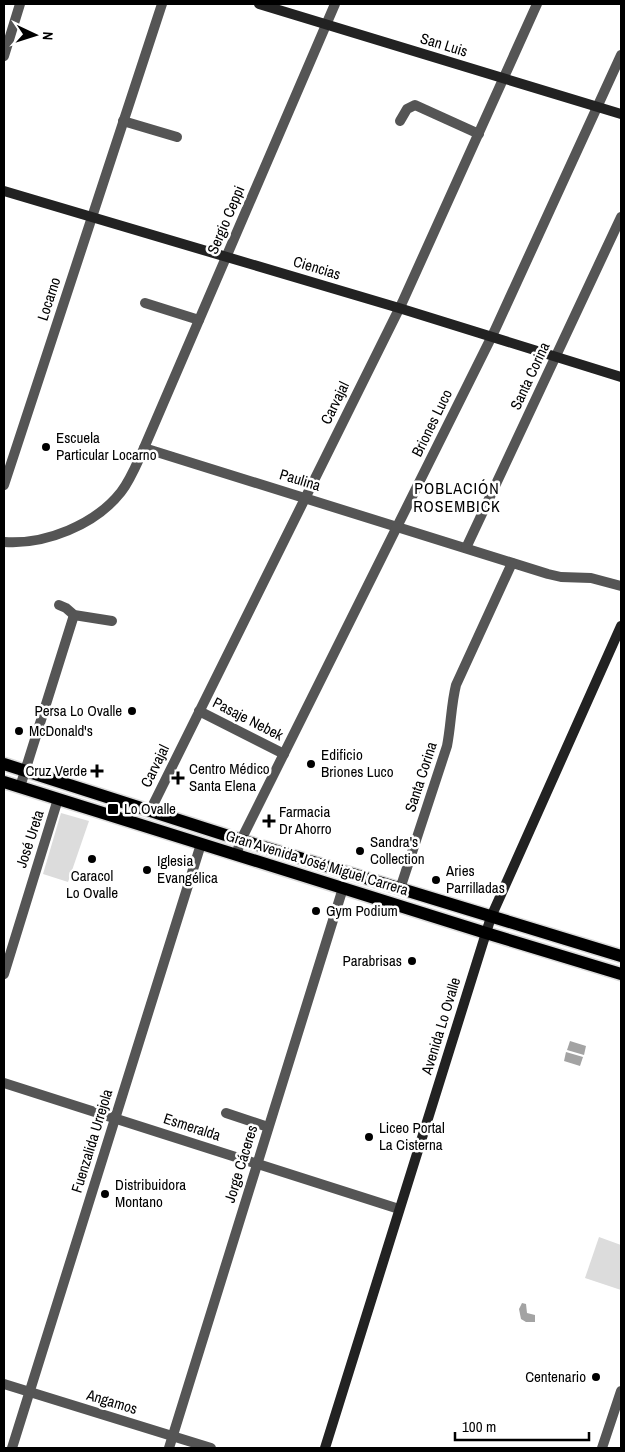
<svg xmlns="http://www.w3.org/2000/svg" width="625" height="1452" font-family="'Archivo Narrow',sans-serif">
<rect width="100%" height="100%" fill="#fff"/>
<!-- green -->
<g fill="#dcdcdc">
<path d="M 61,813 L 89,821 L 68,882 L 43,874 Z"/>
<path d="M 599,1237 L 621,1245 L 621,1290 L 585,1278 Z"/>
</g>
<!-- water -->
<g fill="#a3a3a3">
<path d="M 570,1041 L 586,1046 L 584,1055 L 567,1050 Z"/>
<path d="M 566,1052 L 583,1057 L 580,1066 L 564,1061 Z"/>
<path d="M 522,1303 L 526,1304 L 527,1313 L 535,1315 L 535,1322 L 526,1322 L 521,1319 L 519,1309 Z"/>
</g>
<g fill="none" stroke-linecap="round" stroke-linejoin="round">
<!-- primary casing -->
<g stroke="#dbdbdb" stroke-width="15">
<g id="primary">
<path d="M 4,764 L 241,840 L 621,956"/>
<path d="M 4,782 L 486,933 L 621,974"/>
</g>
</g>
<!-- street -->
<g stroke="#555" stroke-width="10">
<path d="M 4,56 L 20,4"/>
<path d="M 123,121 L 177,137"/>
<path d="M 400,121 L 407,109 L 415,105 L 479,134"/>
<path d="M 145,303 L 199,320"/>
<path d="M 144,448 L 548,574 L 561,577 L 591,578 L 621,586"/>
<path d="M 4,485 L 162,4"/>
<path d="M 4,542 C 45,545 95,525 121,492 C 131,479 137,463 144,448 L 335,4"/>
<path d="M 466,548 L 621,217"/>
<path d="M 59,605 L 66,608 L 74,615 L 112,621"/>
<path d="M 199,711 L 284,754"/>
<path d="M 20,787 L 74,615"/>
<path d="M 150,811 L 402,303 L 537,4"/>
<path d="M 238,855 L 238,849 L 241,840 L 494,332 L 621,55"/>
<path d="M 400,889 L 447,746 C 451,726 451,705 456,685 L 512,563"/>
<path d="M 4,974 L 58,799"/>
<path d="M 4,1083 L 399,1209"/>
<path d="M 226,1113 L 268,1127"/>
<path d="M 4,1384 L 211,1448"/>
<path d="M 12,1448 L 201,844"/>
<path d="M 169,1448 L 343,888"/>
<path d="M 602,1448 L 621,1391"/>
</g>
<!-- secondary -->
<g stroke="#222" stroke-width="10">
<path d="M 259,4 L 621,114"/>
<path d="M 4,191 L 399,308 L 621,377"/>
<path d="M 325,1448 L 491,917 L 621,626"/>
</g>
<!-- primary -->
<use href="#primary" stroke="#000" stroke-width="12"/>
</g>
<!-- markers -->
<g fill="#000" stroke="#fff" stroke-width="2">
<circle cx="46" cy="447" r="5"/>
<circle cx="132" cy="711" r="5"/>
<circle cx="19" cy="731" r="5"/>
<circle cx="311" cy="764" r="5"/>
<path d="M94.5 763.5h5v5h5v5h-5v5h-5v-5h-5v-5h5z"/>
<path d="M175.5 770.5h5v5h5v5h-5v5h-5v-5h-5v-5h5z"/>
<rect x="107" y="803" width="12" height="12" rx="2.5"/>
<path d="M266.5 813.5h5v5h5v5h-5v5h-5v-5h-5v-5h5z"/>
<circle cx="360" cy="851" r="5"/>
<circle cx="92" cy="859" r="5"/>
<circle cx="147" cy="870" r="5"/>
<circle cx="436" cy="880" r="5"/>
<circle cx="316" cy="911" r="5"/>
<circle cx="412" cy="961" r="5"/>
<circle cx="369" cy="1137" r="5"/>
<circle cx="105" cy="1194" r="5"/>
<circle cx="596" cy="1377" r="5"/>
</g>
<g text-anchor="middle" stroke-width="5" stroke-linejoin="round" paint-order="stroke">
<!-- street labels -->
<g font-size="15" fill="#000" stroke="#fff">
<text transform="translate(444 45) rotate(17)" y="5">San Luis</text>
<text transform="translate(226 220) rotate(-67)" y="5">Sergio Ceppi</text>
<text transform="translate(317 268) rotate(17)" y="5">Ciencias</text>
<text transform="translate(49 299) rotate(-72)" y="5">Locarno</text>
<text transform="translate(530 376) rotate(-65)" y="5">Santa Corina</text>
<text transform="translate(335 403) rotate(-64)" y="5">Carvajal</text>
<text transform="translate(432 423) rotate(-64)" y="5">Briones Luco</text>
<text transform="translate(300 480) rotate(17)" y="5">Paulina</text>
<text transform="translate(248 719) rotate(27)" y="5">Pasaje Nebek</text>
<text transform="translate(155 766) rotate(-64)" y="5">Carvajal</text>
<text transform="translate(421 777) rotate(-72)" y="5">Santa Corina</text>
<text transform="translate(30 839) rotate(-72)" y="5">José Ureta</text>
<text transform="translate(317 863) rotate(17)" y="5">Gran Avenida José Miguel Carrera</text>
<text transform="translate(441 1026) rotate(-73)" y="5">Avenida Lo Ovalle</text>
<text transform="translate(192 1127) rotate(18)" y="5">Esmeralda</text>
<text transform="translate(92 1141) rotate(-73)" y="5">Fuenzalida Urrejola</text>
<text transform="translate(241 1164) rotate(-73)" y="5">Jorge Cáceres</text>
<text transform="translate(112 1402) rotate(17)" y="5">Angamos</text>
</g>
<!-- poi labels -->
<g font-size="15" fill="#000" stroke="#fff" text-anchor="start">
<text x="56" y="443">Escuela<tspan x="56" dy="17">Particular Locarno</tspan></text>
<text x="122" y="716" text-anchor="end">Persa Lo Ovalle</text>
<text x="29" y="736">McDonald's</text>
<text x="321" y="760">Edificio<tspan x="321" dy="17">Briones Luco</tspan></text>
<text x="189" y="774">Centro Médico<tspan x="189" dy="17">Santa Elena</tspan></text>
<text x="87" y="776" text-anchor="end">Cruz Verde</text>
<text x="124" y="814">Lo Ovalle</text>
<text x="279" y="817">Farmacia<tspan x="279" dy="17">Dr Ahorro</tspan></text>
<text x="370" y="847">Sandra's<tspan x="370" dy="17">Collection</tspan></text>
<text x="157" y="866">Iglesia<tspan x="157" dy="17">Evangélica</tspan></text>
<text x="446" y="876">Aries<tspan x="446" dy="17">Parrilladas</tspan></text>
<text x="92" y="881" text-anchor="middle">Caracol<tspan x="92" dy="17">Lo Ovalle</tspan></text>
<text x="326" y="916">Gym Podium</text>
<text x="402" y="966" text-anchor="end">Parabrisas</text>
<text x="379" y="1133">Liceo Portal<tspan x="379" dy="17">La Cisterna</tspan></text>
<text x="115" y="1190">Distribuidora<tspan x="115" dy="17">Montano</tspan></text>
<text x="586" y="1382" text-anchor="end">Centenario</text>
</g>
<!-- neighbourhood labels -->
<g font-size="16" letter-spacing="1" fill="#000" stroke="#fff">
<text x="457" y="494">POBLACIÓN<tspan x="457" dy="18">ROSEMBICK</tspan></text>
</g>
</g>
<!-- border -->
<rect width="625" height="1452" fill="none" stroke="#000000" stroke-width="10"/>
<!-- north arrow -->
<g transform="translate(35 35) rotate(94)" stroke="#ffffff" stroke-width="4" paint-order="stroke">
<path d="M0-4L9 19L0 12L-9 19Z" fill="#000000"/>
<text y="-8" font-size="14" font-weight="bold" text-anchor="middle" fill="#000000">N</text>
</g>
<!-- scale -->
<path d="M455 1432v8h134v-8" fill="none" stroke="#000000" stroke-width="2.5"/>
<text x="462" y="1432" font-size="15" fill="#000000" stroke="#ffffff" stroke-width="4" paint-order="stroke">100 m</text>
</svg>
